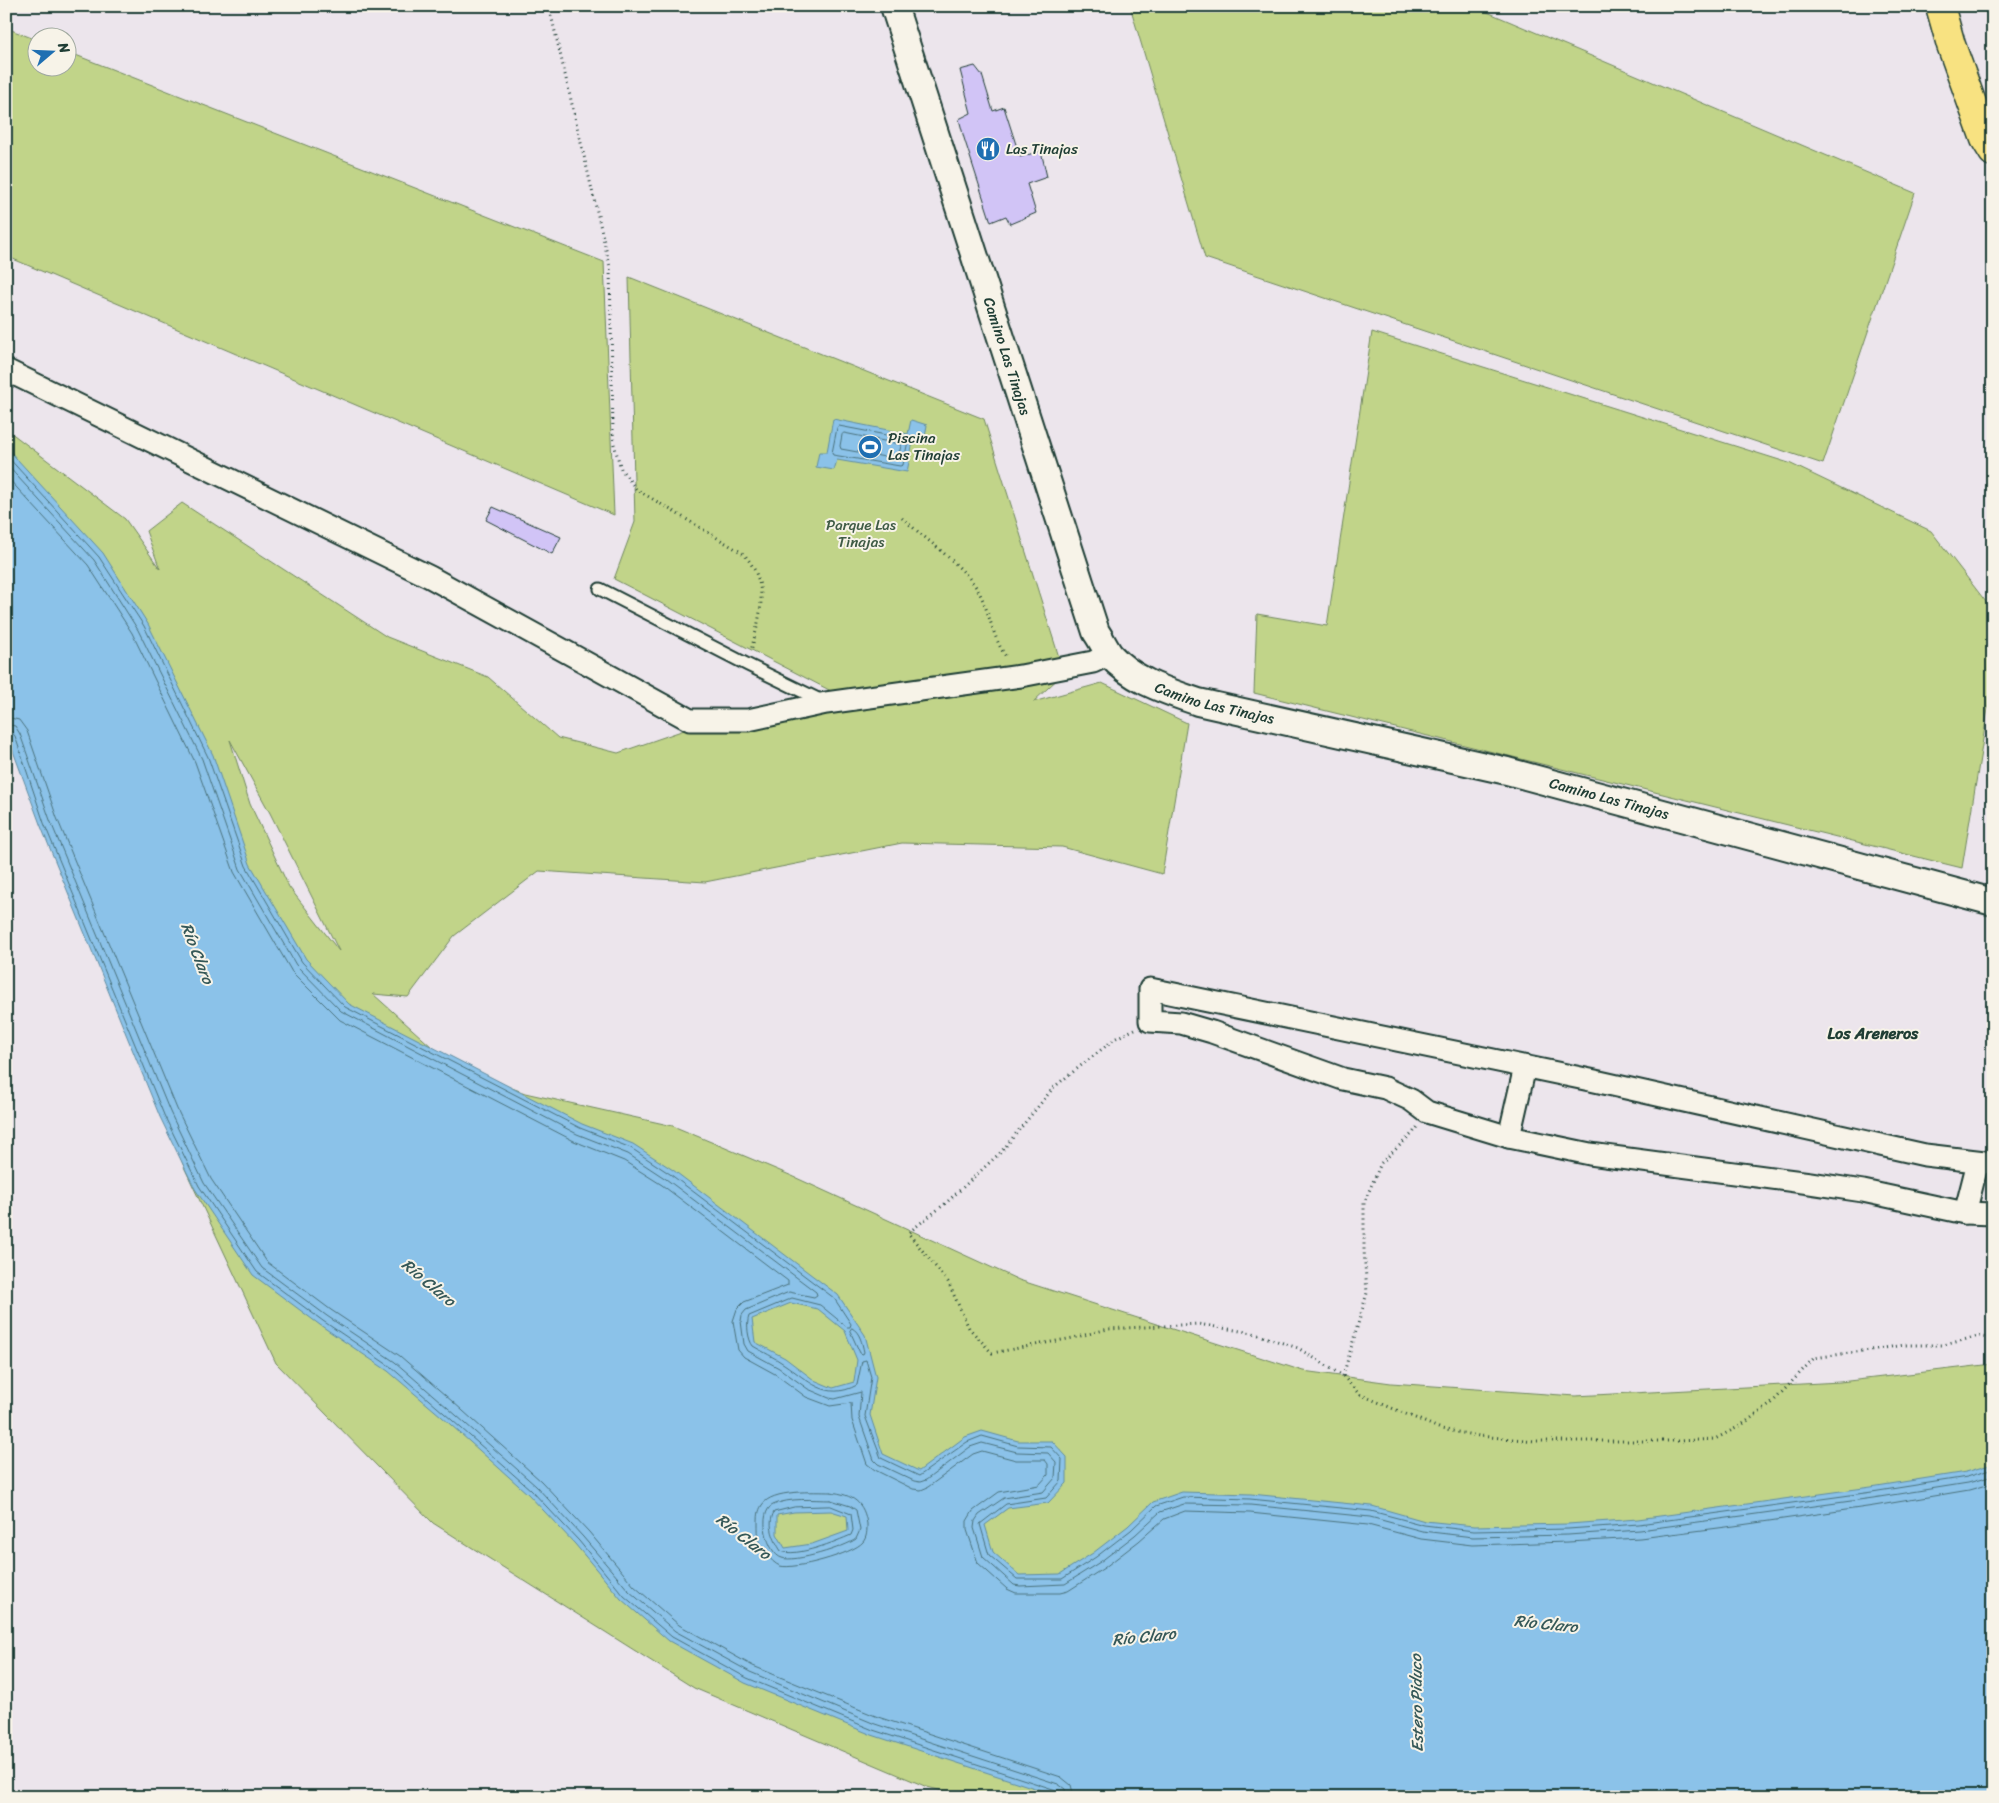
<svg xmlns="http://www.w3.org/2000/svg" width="1999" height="1803" font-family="Sriracha,sans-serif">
<rect width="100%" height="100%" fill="#ece5ec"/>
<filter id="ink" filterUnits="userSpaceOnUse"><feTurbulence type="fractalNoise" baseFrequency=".02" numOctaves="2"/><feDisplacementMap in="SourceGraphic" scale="10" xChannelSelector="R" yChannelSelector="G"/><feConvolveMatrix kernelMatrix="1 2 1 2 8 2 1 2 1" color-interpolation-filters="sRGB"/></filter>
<g filter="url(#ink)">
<!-- green -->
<g fill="#c1d489" stroke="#70885e" fill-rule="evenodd">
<path d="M 1130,6 L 1473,6 L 1915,193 L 1823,464 L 1205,258 Z"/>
<path d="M 6,28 L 37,40 L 38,68 L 68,68 L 68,52 L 604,262 L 614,515 L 6,256 Z"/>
<path d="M 629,277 L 984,419 L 1064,673 L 1033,702 L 1102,683 L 1187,723 L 1162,874 L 1062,847 L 902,843 L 705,882 L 539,871 L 454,936 L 408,997 L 373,994 L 452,1065 L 525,1093 L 673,1126 L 792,1176 L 1019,1280 L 1303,1371 L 1391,1383 L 1575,1396 L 1840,1382 L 1993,1364 L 1993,1797 L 967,1797 L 927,1787 L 694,1688 L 433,1523 L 276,1363 L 185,1169 L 137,1053 L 6,711 L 6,429 L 125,519 L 160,569 L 146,531 L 182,503 L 387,637 L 488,677 L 558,738 L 618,753 L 690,728 L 866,709 L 614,579 L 635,522 ZM 230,740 L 270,813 L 339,951 L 289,887 L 250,804 Z"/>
<path d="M 1372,332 L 1789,463 L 1931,531 L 1993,611 L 1993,678 L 1962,868 L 1254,693 L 1257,614 L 1327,626 Z"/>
</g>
<!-- water -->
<g fill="#8bc2e9" stroke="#608da1" fill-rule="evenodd">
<path d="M 833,419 L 908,434 L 911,420 L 927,425 L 924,443 L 913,441 L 907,472 L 837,460 L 834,470 L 816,467 L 819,452 L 827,452 Z"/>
<path d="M 6,447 L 103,553 L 148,624 L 213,755 L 250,864 L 306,959 L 349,1004 L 582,1124 L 633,1144 L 673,1170 L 838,1295 L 865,1335 L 876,1377 L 870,1415 L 883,1454 L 919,1471 L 965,1437 L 982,1431 L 1018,1441 L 1052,1441 L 1067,1457 L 1067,1483 L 1048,1503 L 1008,1508 L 985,1525 L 993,1552 L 1019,1575 L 1060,1574 L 1093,1553 L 1128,1526 L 1153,1502 L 1182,1492 L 1251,1494 L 1372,1506 L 1425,1521 L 1474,1526 L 1568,1524 L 1638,1519 L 1871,1487 L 1966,1472 L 1993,1464 L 1993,1797 L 1062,1797 L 872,1735 L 745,1683 L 669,1641 L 621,1599 L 575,1544 L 528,1494 L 441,1416 L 388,1371 L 320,1325 L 253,1275 L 195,1189 L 160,1117 L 40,824 L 6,732 ZM 791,1303 L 818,1309 L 845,1331 L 857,1360 L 854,1382 L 833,1388 L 814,1380 L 785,1358 L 755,1342 L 752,1319 ZM 831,1511 L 847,1516 L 848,1531 L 812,1544 L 785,1548 L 777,1534 L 777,1515 L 794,1512 Z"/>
</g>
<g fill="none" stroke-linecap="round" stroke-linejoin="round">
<!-- shore -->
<g stroke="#4a727c" stroke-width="1">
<path d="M 839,426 L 907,439 L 908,441 L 903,465 L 900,466 L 833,455 L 832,453 L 837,428 Z"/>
<path d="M 844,433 L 899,444 L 901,446 L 898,457 L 896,459 L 841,449 L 840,446 L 842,435 Z"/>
<path d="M 6,455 L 99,557 L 144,626 L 208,757 L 246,866 L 302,962 L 345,1007 L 580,1128 L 631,1148 L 670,1174 L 834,1298 L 851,1324 L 850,1327 L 847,1327 L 820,1305 L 792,1298 L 749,1316 C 746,1324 748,1340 753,1346 C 763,1352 774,1357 784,1364 C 808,1380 826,1402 857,1385 L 862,1361 L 866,1360 L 871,1377 L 865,1416 L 881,1458 L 919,1476 L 967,1442 L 982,1436 L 1018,1446 L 1051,1447 L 1062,1459 L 1061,1481 L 1046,1498 L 1006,1504 L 980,1524 L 989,1555 L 1017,1579 L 1062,1579 L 1096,1557 L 1131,1530 L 1156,1506 L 1183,1497 L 1250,1499 L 1371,1511 L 1424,1525 L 1474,1531 L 1568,1529 L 1639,1524 L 1872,1492 L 1967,1477 L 1993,1469"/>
<path d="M 6,464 L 94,560 L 138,630 L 202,759 L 240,869 L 296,965 L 341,1011 L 577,1134 L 628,1154 L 666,1179 L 816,1292 L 817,1295 L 814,1297 L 789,1292 L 746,1310 L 742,1315 L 741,1321 L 744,1344 L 748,1351 L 779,1368 L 808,1389 L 829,1398 L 835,1399 L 861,1392 L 859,1417 L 874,1460 L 878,1464 L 914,1481 L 920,1482 L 926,1480 L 970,1447 L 982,1443 L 1017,1452 L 1048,1453 L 1056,1462 L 1055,1478 L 1043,1492 L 1004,1498 L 979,1515 L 975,1521 L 974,1528 L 983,1557 L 1014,1585 L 1020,1586 L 1065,1584 L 1100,1562 L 1135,1535 L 1160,1512 L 1184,1504 L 1250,1505 L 1370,1517 L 1422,1531 L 1473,1537 L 1568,1535 L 1640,1530 L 1873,1498 L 1968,1483 L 1993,1476"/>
<path d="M 6,476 L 88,565 L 132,633 L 195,762 L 234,872 L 292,972 L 340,1020 L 574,1141 L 624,1161 L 662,1185 L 788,1281 L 788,1285 L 744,1302 L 737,1309 L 733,1321 L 738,1350 L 744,1357 L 775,1374 L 806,1397 L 830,1406 L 851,1403 L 852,1420 L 867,1464 L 875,1470 L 913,1489 L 921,1490 L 928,1487 L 973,1454 L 982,1451 L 1016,1460 L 1045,1460 L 1048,1464 L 1048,1475 L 1039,1485 L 999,1492 L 973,1511 L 967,1521 L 967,1530 L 978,1563 L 1007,1589 L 1016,1593 L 1060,1593 L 1068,1591 L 1104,1568 L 1139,1541 L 1164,1519 L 1185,1511 L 1250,1513 L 1368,1525 L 1421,1539 L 1472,1545 L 1568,1542 L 1640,1538 L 1734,1526 L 1874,1506 L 1969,1490 L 1993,1483"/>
<path d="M 6,717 L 19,720 L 27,731 L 57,818 L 177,1109 L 211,1179 L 267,1262 L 331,1310 L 400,1356 L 453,1402 L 541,1481 L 589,1532 L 634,1586 L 679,1625 L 753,1666 L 878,1717 L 1061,1777 L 1071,1785 L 1074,1797"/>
<path d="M 6,724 L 15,726 L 20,734 L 50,820 L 170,1112 L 204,1183 L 262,1268 L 327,1316 L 395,1362 L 448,1408 L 536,1486 L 583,1537 L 629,1591 L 675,1631 L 750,1672 L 875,1724 L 1058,1784 L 1065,1789 L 1066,1797"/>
<path d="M 6,730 L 11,731 L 15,736 L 44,823 L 164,1115 L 199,1186 L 257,1272 L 323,1321 L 391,1367 L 444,1413 L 531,1490 L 579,1541 L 624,1596 L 672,1637 L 747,1678 L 873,1730 L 1056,1790 L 1059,1792 L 1060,1797"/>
<path d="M 852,1328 C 860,1332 862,1343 864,1352 L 863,1354 L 860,1353 L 850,1331 Z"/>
<path d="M 831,1492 C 853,1495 864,1502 867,1524 C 867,1531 867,1537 863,1542 C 853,1554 794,1570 780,1566 C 770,1562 762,1548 759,1539 C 758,1534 758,1529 758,1524 C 758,1517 758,1511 762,1505 C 772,1489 814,1492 831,1492 Z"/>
<path d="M 831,1500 L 850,1506 L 856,1510 L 860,1530 L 856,1539 C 845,1547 795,1563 782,1558 C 767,1554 757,1512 773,1505 C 790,1497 813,1500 831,1500 Z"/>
<path d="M 831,1506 L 851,1514 L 853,1530 L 851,1535 C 837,1541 796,1558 781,1551 C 774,1540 767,1525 774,1512 L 794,1507 Z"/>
</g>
</g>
<!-- building -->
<g fill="#d1c4f6" stroke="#1f3d34">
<path d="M 975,66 L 982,75 L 993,111 L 1004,107 L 1020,157 L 1041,151 L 1047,177 L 1027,184 L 1036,213 L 1010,224 L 1006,216 L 991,222 L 964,138 L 959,119 L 971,113 L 960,70 Z"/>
<path d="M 493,507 L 561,537 L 552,554 L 486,520 Z"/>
</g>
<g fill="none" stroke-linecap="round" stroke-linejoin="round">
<!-- service casing -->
<g stroke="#1f3d34" stroke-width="15">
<path id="service" d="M 600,589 L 748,665 L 824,702"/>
</g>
<!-- minor casing -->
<g stroke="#1f3d34" stroke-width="25">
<g id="minor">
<path d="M 6,370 L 430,577 L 690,720 L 748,720 L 826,703 L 1021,676 L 1093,662 L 1110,654"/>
<path d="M 1509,1137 L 1525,1067"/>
<path d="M 1993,1163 L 1925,1155 L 1595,1081 L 1150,989 L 1150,1021 L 1181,1023 L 1212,1032 L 1343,1079 L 1385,1088 L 1411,1100 L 1427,1112 L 1509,1137 L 1590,1154 L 1810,1183 L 1863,1191 L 1965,1213 L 1993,1214"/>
<path d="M 1965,1213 L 1978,1162"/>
</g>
</g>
<!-- tertiary casing -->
<g stroke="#1f3d34" stroke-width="30">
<g id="tertiary">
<path id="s1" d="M 894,6 L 1096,632 C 1101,639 1105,648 1110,655 C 1133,681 1167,691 1198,702 L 1507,771 L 1993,902"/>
</g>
</g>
<!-- primary casing -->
<g stroke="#1f3d34" stroke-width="31">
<path id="primary" d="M 1940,6 L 1951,45 L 1985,139 L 1993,152"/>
</g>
<!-- path -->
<g stroke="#1f3d34" stroke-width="3" stroke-dasharray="1 4" stroke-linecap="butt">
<path d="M 549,6 L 610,267 L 613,431 L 614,444 L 621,469 L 636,489 L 744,554 C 771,587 760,614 751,651"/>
<path d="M 902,518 C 923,537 968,569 980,594 C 990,614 993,639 1007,658"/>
<path d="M 1135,1029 L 1116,1038 L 1054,1087 L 1001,1152 L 946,1203 L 908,1233 L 948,1282 L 969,1328 L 992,1353 L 1073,1338 L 1108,1329 L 1198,1324 L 1253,1333 L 1298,1348 L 1343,1376 L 1359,1394 L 1441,1429 L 1479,1436 L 1536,1441 L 1679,1441 L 1715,1439 L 1740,1426 L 1771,1404 L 1814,1358 L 1905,1345 L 1944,1345 L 1979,1336 L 1993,1339"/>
<path d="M 1343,1376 L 1367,1293 L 1364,1250 L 1364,1203 L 1381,1163 L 1413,1133 L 1417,1127"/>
</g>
<!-- service -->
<use href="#service" stroke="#f7f3e8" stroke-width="11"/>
<!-- minor -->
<use href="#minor" stroke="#f7f3e8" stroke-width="21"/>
<!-- tertiary -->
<use href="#tertiary" stroke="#f7f3e8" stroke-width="26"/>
<!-- primary -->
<use href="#primary" stroke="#f8e281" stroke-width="28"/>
</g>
</g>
<!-- icons -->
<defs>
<g id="restaurant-disc" transform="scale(1.25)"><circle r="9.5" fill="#1f6fb2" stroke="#f7f3e8"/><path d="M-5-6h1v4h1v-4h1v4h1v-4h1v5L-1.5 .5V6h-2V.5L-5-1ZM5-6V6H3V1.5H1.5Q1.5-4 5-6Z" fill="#fff"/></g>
<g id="stadium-disc" transform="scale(1.25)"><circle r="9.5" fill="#1f6fb2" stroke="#f7f3e8"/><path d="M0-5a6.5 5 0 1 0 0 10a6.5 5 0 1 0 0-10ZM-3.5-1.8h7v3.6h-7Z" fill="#fff"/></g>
</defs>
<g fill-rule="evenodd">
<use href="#restaurant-disc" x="988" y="149"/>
<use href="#stadium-disc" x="870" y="447"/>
</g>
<g text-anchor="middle" stroke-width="4" stroke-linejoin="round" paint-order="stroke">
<!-- poi labels -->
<g font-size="15" fill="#1f3d34" stroke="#f7f3e8" text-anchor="start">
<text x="1006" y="154">Las Tinajas</text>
<text x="888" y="443">Piscina<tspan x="888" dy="17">Las Tinajas</tspan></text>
</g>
<!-- street labels -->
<g font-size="15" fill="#1f3d34" stroke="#f7f3e8">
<text dy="5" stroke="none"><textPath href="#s1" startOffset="368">Camino Las Tinajas</textPath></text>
<text dy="5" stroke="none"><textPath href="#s1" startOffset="802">Camino Las Tinajas</textPath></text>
<text dy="5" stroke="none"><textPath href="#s1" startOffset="1208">Camino Las Tinajas</textPath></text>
</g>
<!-- park labels -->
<g font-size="15" fill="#3f5b45" stroke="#f7f3e8">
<text x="861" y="530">Parque Las<tspan x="861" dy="17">Tinajas</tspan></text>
</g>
<!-- water labels -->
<g font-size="16" font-style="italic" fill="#355858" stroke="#f7f3e8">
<text transform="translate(198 953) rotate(69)" y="6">Río Claro</text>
<text transform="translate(429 1282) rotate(40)" y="6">Río Claro</text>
<text transform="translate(744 1536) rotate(38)" y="6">Río Claro</text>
<text transform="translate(1546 1623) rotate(6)" y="6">Río Claro</text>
<text transform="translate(1144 1636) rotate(-6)" y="6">Río Claro</text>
<text transform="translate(1416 1703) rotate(-91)" y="6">Estero Piduco</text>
</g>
<!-- neighbourhood labels -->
<g font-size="16" font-weight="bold" fill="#1f3d34" stroke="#f7f3e8">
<text x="1873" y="1039">Los Areneros</text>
</g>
</g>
<!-- margin -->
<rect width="1999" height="1803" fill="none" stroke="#f7f3e8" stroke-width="25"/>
<rect x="12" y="12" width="1974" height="1778" fill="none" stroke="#1f3d34" stroke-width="2" filter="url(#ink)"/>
<!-- north arrow -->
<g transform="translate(52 52) rotate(71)"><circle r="24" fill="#f7f3e8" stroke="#a1aaa0"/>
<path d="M0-4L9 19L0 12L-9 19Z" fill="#1f6fb2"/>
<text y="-8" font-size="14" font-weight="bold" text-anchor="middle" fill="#1f3d34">N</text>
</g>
</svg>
